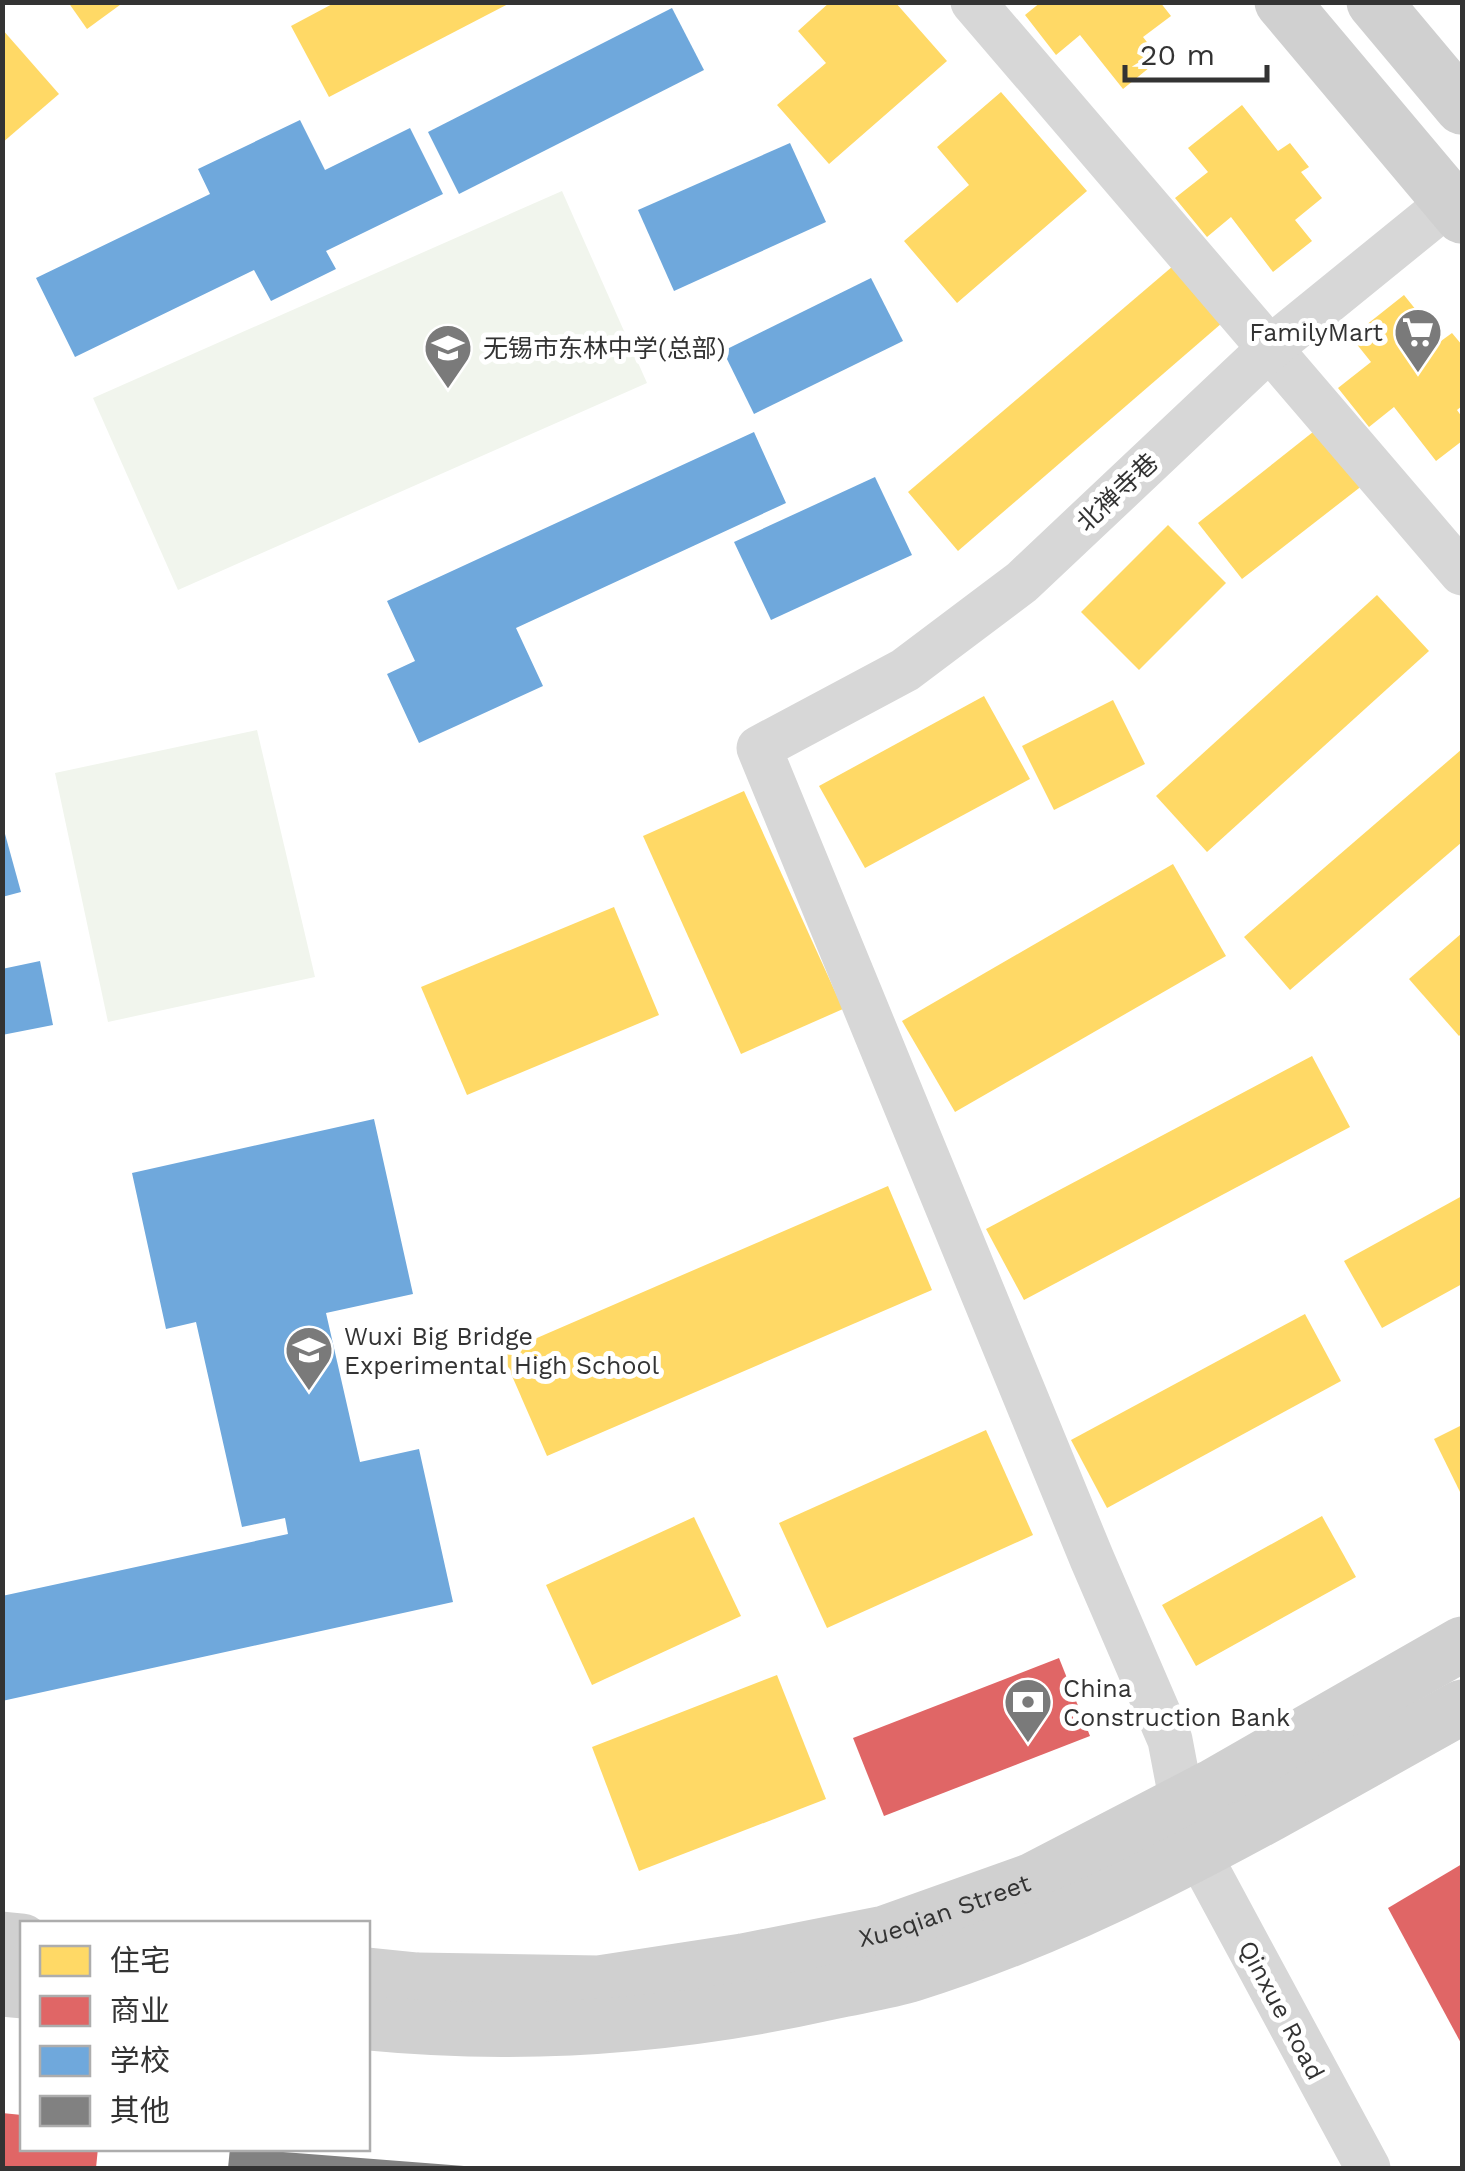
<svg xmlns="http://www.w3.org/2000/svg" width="1465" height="2171" font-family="'Work Sans','Noto Sans SC',sans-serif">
<rect width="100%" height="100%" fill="#fff"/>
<!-- green -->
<g fill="#f1f5ed">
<path d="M 562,191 L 647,383 L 178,590 L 93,398 Z"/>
<path d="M 257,730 L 315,977 L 108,1022 L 55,773 Z"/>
</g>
<!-- homes -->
<g fill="#ffd966">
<path d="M 68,2 L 124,2 L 87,29 Z"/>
<path d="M 336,2 L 512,2 L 329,97 L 291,26 Z"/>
<path d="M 830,2 L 895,2 L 947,61 L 829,164 L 777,105 L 826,63 L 798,31 Z"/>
<path d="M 1041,2 L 1160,2 L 1171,16 L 1143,37 L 1160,59 L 1123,89 L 1080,35 L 1056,55 L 1025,15 Z"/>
<path d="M 2,29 L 59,94 L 2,143 Z"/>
<path d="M 1001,92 L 1087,191 L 957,303 L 904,241 L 969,185 L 937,147 Z"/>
<path d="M 1242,105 L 1278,151 L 1290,143 L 1309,167 L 1301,172 L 1322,198 L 1295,220 L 1312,241 L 1273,272 L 1231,217 L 1207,237 L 1175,198 L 1208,172 L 1188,148 Z"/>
<path d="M 1173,266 L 1222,323 L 958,551 L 908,492 Z"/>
<path d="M 1404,295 L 1441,341 L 1452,333 L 1462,345 L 1462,406 L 1457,410 L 1462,417 L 1462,441 L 1436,461 L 1394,407 L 1369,427 L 1338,388 L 1371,362 L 1351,337 Z"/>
<path d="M 1318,428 L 1363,485 L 1242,579 L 1198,523 Z"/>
<path d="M 1168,525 L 1226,583 L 1139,670 L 1081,612 Z"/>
<path d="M 1377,595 L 1429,651 L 1207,852 L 1156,796 Z"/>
<path d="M 984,696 L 1030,779 L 865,868 L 819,786 Z"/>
<path d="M 1113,700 L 1145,764 L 1054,810 L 1022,746 Z"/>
<path d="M 1462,749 L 1462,842 L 1290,990 L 1244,937 Z"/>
<path d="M 744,791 L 843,1009 L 741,1054 L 643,836 Z"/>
<path d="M 1173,864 L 1226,956 L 955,1112 L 902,1021 Z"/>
<path d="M 614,907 L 659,1015 L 467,1095 L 421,987 Z"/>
<path d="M 1462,933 L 1462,1033 L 1459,1036 L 1409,979 Z"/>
<path d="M 1312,1056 L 1350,1127 L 1024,1300 L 986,1229 Z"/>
<path d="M 888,1186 L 932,1290 L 547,1456 L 502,1353 Z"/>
<path d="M 1462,1196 L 1462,1284 L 1382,1328 L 1344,1261 Z"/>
<path d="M 1305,1314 L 1341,1381 L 1107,1508 L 1071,1440 Z"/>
<path d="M 1462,1425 L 1462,1496 L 1434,1439 Z"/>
<path d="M 986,1430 L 1033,1535 L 827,1628 L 779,1523 Z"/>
<path d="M 1322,1516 L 1356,1577 L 1196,1666 L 1162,1605 Z"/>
<path d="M 694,1517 L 741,1616 L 592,1685 L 546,1585 Z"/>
<path d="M 777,1675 L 826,1799 L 639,1871 L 592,1747 Z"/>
</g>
<!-- shops -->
<g fill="#e06666">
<path d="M 1059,1658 L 1090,1736 L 884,1816 L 853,1738 Z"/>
<path d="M 1462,1864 L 1462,2045 L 1388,1908 Z"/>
<path d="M 2,2113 L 22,2115 L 22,2148 L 98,2148 L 96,2168 L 2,2168 Z"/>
</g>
<!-- schools -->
<g fill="#6fa8dc">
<path d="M 672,8 L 704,70 L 459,194 L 428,132 Z"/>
<path d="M 300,120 L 325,170 L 410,128 L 443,194 L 326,251 L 336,269 L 271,301 L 254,270 L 75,357 L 36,278 L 210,194 L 198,169 Z"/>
<path d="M 790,143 L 826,222 L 674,291 L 638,210 Z"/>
<path d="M 871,278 L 903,341 L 754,414 L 723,351 Z"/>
<path d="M 754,432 L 786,503 L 516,628 L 543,686 L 419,743 L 387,674 L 415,661 L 387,601 Z"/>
<path d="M 875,477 L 912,555 L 771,620 L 734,542 Z"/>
<path d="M 2,823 L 21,892 L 2,897 Z"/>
<path d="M 40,961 L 53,1025 L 2,1035 L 2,969 Z"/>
<path d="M 374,1119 L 413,1294 L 326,1313 L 360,1462 L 419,1449 L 453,1602 L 2,1701 L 2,1596 L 288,1534 L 285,1518 L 242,1527 L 196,1322 L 166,1329 L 132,1173 Z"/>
</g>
<!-- building -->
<path fill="#818181" d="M 230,2148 L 464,2166 L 464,2168 L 228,2168 Z"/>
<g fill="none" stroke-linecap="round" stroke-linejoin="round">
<!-- street -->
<g stroke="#d7d7d7" stroke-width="45">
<path d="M 973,2 L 1462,573"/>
<path d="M 1368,2168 L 1197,1851 L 1182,1803 L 1170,1740 L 1092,1559 L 759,748 L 905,670 L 1022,582 L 1269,349 L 1450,202"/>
</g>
<!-- secondary -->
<g stroke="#d0d0d0" stroke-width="55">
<path d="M 1282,2 L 1462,216"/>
<path d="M 1374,2 L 1462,107"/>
<path d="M 2,1939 L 22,1941"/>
<path id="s1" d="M 368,1975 L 417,1980 L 599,1983 L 743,1961 L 885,1933 L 1033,1880 L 1212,1787 L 1462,1644"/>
<path d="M 2,1989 L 22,1991"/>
<path d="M 368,2023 C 523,2038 680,2026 832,1992 C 859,1986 887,1982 913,1974 C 1106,1914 1287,1804 1462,1707"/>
</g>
</g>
<!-- icons -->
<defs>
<g id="supermarket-pin" transform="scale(2.5)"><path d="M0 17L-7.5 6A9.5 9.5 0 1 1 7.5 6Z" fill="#7a7a7a" stroke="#fff"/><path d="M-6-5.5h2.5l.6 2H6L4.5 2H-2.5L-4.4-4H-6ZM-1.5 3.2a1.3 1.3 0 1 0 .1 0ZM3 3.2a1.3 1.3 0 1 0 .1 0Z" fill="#fff"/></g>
<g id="school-pin" transform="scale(2.5)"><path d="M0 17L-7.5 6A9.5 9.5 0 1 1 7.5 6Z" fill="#7a7a7a" stroke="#fff"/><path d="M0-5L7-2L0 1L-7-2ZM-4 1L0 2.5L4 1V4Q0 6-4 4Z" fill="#fff"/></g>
<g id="bank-pin" transform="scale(2.5)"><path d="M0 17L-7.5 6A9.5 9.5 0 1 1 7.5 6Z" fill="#7a7a7a" stroke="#fff"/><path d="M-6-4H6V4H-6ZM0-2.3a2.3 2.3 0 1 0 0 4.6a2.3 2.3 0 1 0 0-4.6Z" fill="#fff"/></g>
</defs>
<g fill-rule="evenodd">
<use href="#supermarket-pin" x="1418" y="332"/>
<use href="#school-pin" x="448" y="348"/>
<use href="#school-pin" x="309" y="1350"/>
<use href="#bank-pin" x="1028" y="1702"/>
</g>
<g text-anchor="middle" stroke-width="10" stroke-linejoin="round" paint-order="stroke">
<!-- poi labels -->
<g font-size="25" fill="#333" stroke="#fff" text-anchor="start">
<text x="1383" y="341" text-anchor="end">FamilyMart</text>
<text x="483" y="357">无锡市东林中学(总部)</text>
<text x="344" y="1345">Wuxi Big Bridge<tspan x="344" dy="29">Experimental High School</tspan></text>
<text x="1063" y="1697">China<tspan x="1063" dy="29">Construction Bank</tspan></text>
</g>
<!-- street labels -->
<g font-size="25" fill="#333" stroke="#fff">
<text transform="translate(1117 492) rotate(-43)" y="9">北禅寺巷</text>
<text dy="9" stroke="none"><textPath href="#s1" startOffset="585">Xueqian Street</textPath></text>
<text transform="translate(1282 2010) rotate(62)" y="9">Qinxue Road</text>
</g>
</g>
<!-- border -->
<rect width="1465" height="2171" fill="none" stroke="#333333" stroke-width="10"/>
<!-- legend -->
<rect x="20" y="1921" width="350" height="230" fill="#ffffff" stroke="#adadad" stroke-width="2.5"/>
<rect x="40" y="1946" width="50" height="30" fill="#ffd966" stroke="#adadad" stroke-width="2.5"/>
<text x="110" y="1971" font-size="30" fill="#333333">住宅</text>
<rect x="40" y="1996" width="50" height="30" fill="#e06666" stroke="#adadad" stroke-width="2.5"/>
<text x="110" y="2021" font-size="30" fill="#333333">商业</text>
<rect x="40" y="2046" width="50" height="30" fill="#6fa8dc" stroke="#adadad" stroke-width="2.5"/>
<text x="110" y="2071" font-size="30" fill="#333333">学校</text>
<rect x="40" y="2096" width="50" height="30" fill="#818181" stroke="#adadad" stroke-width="2.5"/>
<text x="110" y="2121" font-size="30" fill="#333333">其他</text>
<!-- scale -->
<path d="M1125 65v15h142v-15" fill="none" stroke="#333333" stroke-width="5"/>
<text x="1140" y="65" font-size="30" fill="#333333" stroke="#ffffff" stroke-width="8" paint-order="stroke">20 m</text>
</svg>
